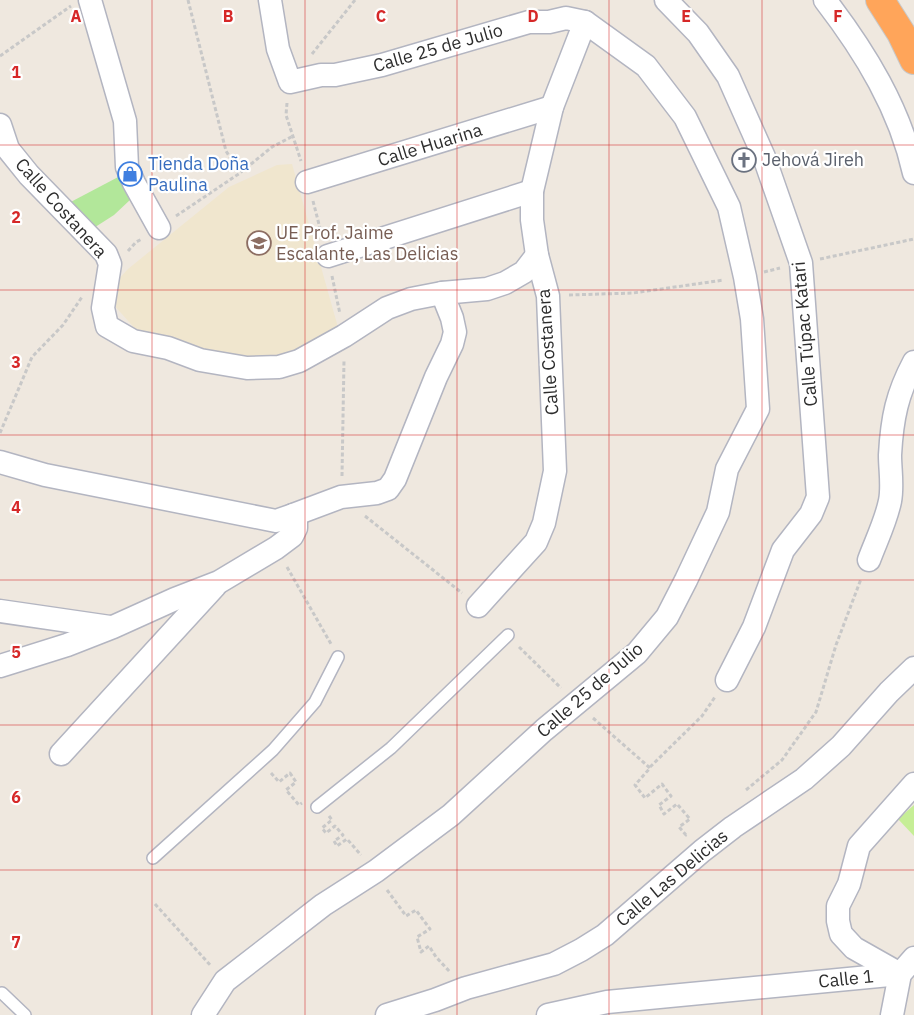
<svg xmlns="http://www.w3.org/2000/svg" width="914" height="1015" font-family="'IBM Plex Sans',sans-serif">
<rect width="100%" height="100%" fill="#efe8df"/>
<!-- education -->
<path fill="#f0e6ce" d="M 292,164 L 341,338 L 288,356 L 246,358 L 202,351 L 139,333 L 112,303 L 115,283 L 128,269 L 229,187 L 277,165 Z"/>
<!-- green -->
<path fill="#b2e79a" d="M 122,175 L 131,199 L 114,215 L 89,231 L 65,205 Z"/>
<!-- pitch -->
<path fill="#c6ee96" d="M 914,805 L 914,836 L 898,819 Z"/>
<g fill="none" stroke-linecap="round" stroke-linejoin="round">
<!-- lane casing -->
<g stroke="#b3b5c1" stroke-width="14">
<g id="lane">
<path d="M 317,807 L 391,748 L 508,635"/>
<path d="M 153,858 L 273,750 L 315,702 L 338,657"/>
<path d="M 2,993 L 25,1015"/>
</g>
</g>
<!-- street casing -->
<g stroke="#b3b5c1" stroke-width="25">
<g id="street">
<path d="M 90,0 L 125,121 L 127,167 L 134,183 L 159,228"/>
<path d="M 666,0 L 698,33 L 728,76 L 764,157 L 801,263 L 818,497 L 811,514 L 783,550 L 754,627 L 727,680"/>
<path d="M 825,0 C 865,52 900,109 914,173"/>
<path d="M 0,125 L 8,149 L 29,175 L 106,254 L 110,264 L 103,308 L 107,326 L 133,341 L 168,348 L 200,360 L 247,368 L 279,367 L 299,361 L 344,336 L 387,308 L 411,299 L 442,293 L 487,289 L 505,283 L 524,272 L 537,255"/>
<path d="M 307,182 L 552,107"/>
<path d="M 328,256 L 532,191"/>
<path d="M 0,462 L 45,475 L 276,521 L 293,515 L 296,521 L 296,528 L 292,536 L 276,548 L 219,582 L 175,599 L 113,627 L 67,645 L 0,666"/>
<path d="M 293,515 L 341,497 L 377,493 L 388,489 L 395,479 L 436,377 L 452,344 L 455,332 L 452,318 L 442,293"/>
<path d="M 869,560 C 876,541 886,521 890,501 C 893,486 890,470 890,455 C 892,418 897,394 914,362"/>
<path d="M 478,606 L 536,542 L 544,523 L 555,471 L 548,296 L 537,255 L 532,220 L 532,191 L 552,107 L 585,22"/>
<path d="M 0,611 L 110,627"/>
<path d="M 61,754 L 215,586"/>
<path d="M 900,974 L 854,948 L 841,934 L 838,921 L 838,906 L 849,884 L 859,846 L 914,784"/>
<path d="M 203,1015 L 225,981 L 323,905 L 376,871 L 451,815 L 544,730 L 637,653 L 667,617 L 686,580 L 718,512 L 727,469 L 758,409 L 752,319 L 745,277 L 729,207 L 685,117 L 646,66 L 585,22 L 566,18 L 549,22 L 529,22 L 382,65 L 335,75 L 321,75 L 290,82 L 278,49 L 270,0"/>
<path d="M 387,1015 L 435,1000 L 466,988 L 554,964 L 581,950 L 605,935 L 702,851 L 733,827 L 804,779 L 841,746 L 889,692 L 914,668"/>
<path d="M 548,1015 L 607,1002 L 900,974"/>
<path d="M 892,1015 L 900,974 L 914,958"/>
</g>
</g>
<!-- highway casing -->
<g stroke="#c8c8c8" stroke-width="30">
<path id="highway" d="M 880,0 L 901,33 L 914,60"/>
</g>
<!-- path -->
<g stroke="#c8c8c8" stroke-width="3" stroke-dasharray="4 2.5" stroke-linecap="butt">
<path d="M 188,0 L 226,151 L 240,173"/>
<path d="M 312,54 L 355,0"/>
<path d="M 0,56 L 71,6"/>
<path d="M 287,103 L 286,115 L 301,161"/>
<path d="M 313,201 L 322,236"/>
<path d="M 176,216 L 240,173 L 272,147 L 293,136"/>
<path d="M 128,251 L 136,242 L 142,239"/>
<path d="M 820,259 L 914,239"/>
<path d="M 764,272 L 780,268"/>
<path d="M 332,276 L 340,314"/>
<path d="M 569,295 L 633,293 L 724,280"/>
<path d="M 0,433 L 32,357 L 63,325 L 82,297"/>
<path d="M 342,476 L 344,360"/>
<path d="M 365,516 L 462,593"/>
<path d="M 287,567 L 331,644"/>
<path d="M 519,647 L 561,688"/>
<path d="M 593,718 L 650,768 L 635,785 L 645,798 L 662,784 L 671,796 L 659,805 L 664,814 L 677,804 L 690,819 L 679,827 L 686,835 L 687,834"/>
<path d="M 650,767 L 702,716 L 715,697"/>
<path d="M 271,773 L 279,782 L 290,773 L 296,782 L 286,790 L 299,805 L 302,803"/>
<path d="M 746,790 L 782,760 L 816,712 L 836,645 L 861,579"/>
<path d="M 329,816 L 332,820 L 322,828 L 326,833 L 335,826 L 343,835 L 334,841 L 337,846 L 347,839 L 361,855"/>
<path d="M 387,890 L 406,916 L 416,910 L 430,929 L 417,937 L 421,952 L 429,946 L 436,957 L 450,972"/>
<path d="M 155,904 L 211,966"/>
</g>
<!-- lane -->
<use href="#lane" stroke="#fff" stroke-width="11"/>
<!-- street -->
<use href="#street" stroke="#fff" stroke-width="22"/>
<!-- highway -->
<use href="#highway" stroke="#ffa55a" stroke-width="28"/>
</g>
<!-- grid -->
<path fill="none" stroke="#d62828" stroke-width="1" stroke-opacity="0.55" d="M 152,0 L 152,1015M 305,0 L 305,1015M 457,0 L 457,1015M 609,0 L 609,1015M 762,0 L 762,1015M 0,145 L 914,145M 0,290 L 914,290M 0,435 L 914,435M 0,580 L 914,580M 0,725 L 914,725M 0,870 L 914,870"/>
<!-- icons -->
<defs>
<g id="church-ring" transform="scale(1.25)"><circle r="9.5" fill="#fff" stroke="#6b7280" stroke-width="1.5"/><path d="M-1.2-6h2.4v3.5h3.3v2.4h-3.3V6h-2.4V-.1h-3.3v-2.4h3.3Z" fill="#6b7280"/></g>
<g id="shop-ring" transform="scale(1.25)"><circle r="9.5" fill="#fff" stroke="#3f7fe0" stroke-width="1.5"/><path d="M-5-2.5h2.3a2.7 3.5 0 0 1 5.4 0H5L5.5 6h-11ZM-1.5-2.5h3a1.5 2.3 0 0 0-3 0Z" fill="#3f7fe0"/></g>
<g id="school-ring" transform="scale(1.25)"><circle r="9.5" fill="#fff" stroke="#8d6e63" stroke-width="1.5"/><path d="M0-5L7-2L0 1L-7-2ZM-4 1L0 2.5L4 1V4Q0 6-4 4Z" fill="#8d6e63"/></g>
</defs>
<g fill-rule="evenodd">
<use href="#church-ring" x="744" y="160"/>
<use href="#shop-ring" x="130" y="174"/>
<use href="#school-ring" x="259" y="243"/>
</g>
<g text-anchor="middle" stroke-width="4.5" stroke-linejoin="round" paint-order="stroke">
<!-- street labels -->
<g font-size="18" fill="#2d2d2d" stroke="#fff">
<text transform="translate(438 48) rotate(-16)" y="6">Calle 25 de Julio</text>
<text transform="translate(430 145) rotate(-17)" y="6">Calle Huarina</text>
<text transform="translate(61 208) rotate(48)" y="6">Calle Costanera</text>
<text transform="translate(805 334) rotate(-95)" y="6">Calle Túpac Katari</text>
<text transform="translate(548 352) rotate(-94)" y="6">Calle Costanera</text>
<text transform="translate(590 690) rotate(-41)" y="6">Calle 25 de Julio</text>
<text transform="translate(672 878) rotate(-40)" y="6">Calle Las Delicias</text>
<text transform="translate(846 979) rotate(-6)" y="6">Calle 1</text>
</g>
<!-- worship labels -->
<g font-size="18" fill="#5b616d" stroke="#fff" text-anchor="start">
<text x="762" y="166">Jehová Jireh</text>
</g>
<!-- shop labels -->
<g font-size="18" fill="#366cbe" stroke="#fff" text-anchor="start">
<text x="148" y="170">Tienda Doña<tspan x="148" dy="21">Paulina</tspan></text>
</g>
<!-- education labels -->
<g font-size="18" fill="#785e54" stroke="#fff" text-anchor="start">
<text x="276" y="239">UE Prof. Jaime<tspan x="276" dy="21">Escalante, Las Delicias</tspan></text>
</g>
</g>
<g font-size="16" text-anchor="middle" font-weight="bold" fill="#d62828" stroke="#fff" stroke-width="4.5" stroke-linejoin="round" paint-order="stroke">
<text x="76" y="22">A</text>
<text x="228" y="22">B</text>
<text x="381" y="22">C</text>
<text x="533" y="22">D</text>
<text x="686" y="22">E</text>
<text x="838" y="22">F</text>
<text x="16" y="78">1</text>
<text x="16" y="223">2</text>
<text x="16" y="368">3</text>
<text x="16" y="513">4</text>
<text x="16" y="658">5</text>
<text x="16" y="803">6</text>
<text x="16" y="948">7</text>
</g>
</svg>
